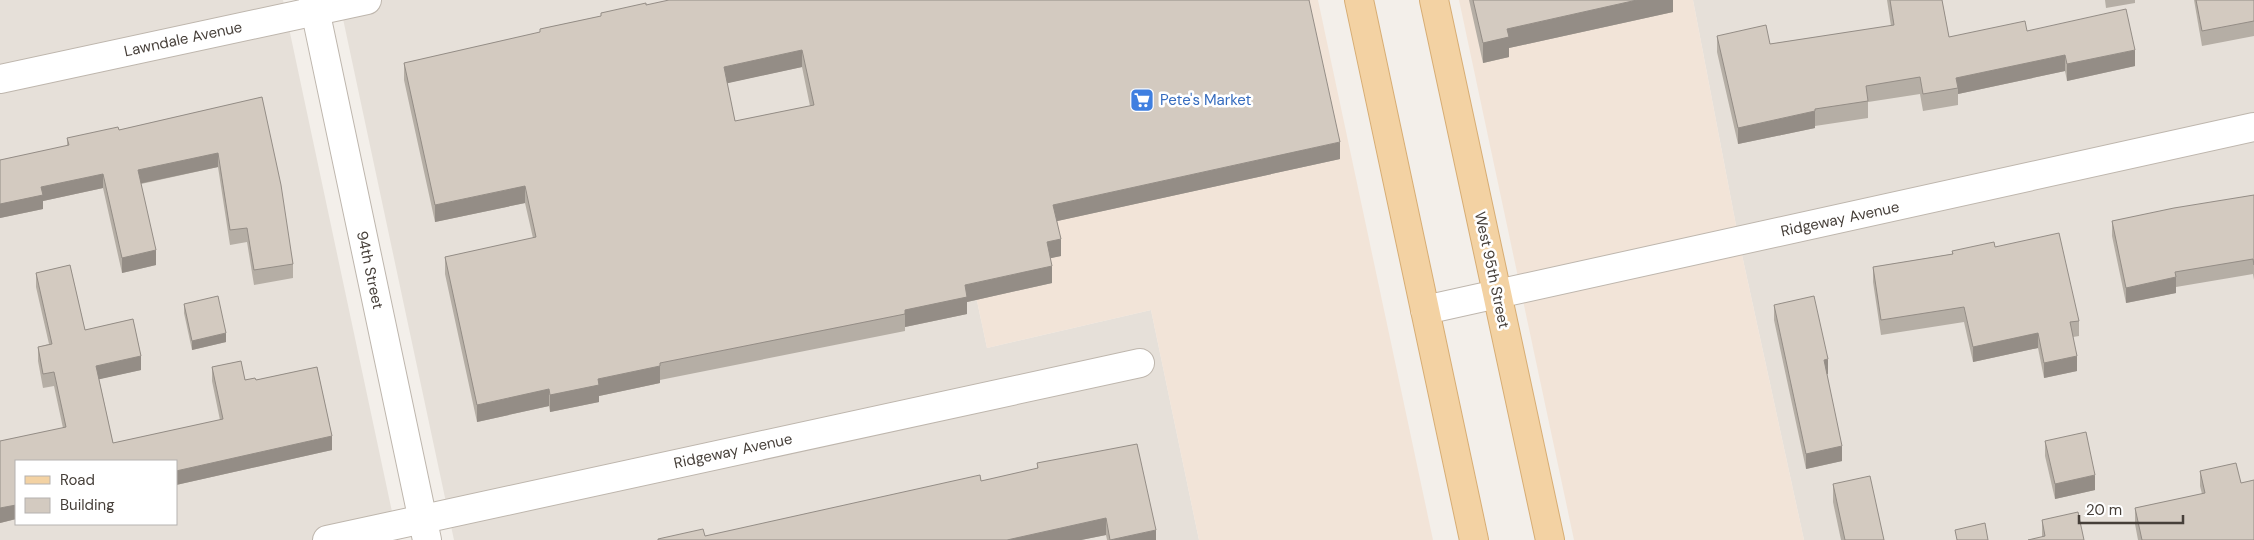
<svg xmlns="http://www.w3.org/2000/svg" width="2254" height="540" font-family="'DM Sans',sans-serif">
<rect width="100%" height="100%" fill="#f3efea"/>
<!-- residential -->
<g fill="#e6e0d9" fill-rule="evenodd">
<path d="M 0,0 L 283,0 L 398,540 L 0,540 ZM 16,461 L 176,461 L 176,524 L 16,524 Z"/>
<path d="M 339,0 L 913,0 L 987,348 L 1151,310 L 1199,540 L 454,540 Z"/>
<path d="M 1693,0 L 2254,0 L 2254,540 L 1804,540 L 1739,241 Z"/>
</g>
<!-- commercial -->
<g fill="#f2e4d8">
<path d="M 913,0 L 1318,0 L 1433,540 L 1199,540 L 1151,310 L 987,348 Z"/>
<path d="M 1459,0 L 1693,0 L 1739,241 L 1804,540 L 1574,540 Z"/>
</g>
<g fill="none" stroke-linecap="round" stroke-linejoin="round">
<!-- minor casing -->
<g stroke="#beb6ad" stroke-width="30">
<g id="minor">
<path d="M 313,0 L 427,540"/>
<path d="M 0,79 L 367,0"/>
<path d="M 1425,310 L 2254,127"/>
<path d="M 327,540 L 1140,363"/>
</g>
</g>
<!-- primary casing -->
<g stroke="#d7ad74" stroke-width="30">
<g id="primary">
<path d="M 1359,0 L 1474,540"/>
<path d="M 1434,0 L 1550,540"/>
</g>
</g>
<!-- minor -->
<use href="#minor" stroke="#fff" stroke-width="28"/>
<!-- primary -->
<use href="#primary" stroke="#f3d2a3" stroke-width="28"/>
</g>
<!-- wall -->
<g fill="#b5aea5" fill-rule="evenodd">
<path d="M 1469,0 L 1673,0 L 1673,12 L 1509,48 L 1509,57 L 1483,63 Z"/>
<path d="M 1887,0 L 1942,0 L 1949,37 L 2027,31 L 2135,66 L 2067,81 L 2065,71 L 1958,94 L 1958,105 L 1923,111 L 1920,94 L 1868,102 L 1868,118 L 1815,126 L 1815,128 L 1738,144 L 1717,52 L 1717,36 L 1770,44 L 1891,26 Z"/>
<path d="M 2105,0 L 2135,0 L 2135,3 L 2106,8 Z"/>
<path d="M 2194,0 L 2254,0 L 2254,36 L 2202,46 Z"/>
<path d="M 646,5 L 1340,159 L 1057,221 L 1061,256 L 1050,258 L 1052,283 L 967,302 L 967,314 L 905,327 L 905,331 L 660,380 L 660,383 L 599,396 L 599,402 L 550,412 L 549,406 L 477,422 L 445,274 L 445,257 L 533,238 L 525,203 L 435,222 L 404,80 L 404,63 L 540,33 L 540,29 L 601,16 L 601,13 ZM 802,67 L 810,106 L 735,121 L 727,83 Z"/>
<path d="M 262,97 L 293,264 L 293,278 L 254,285 L 247,242 L 230,245 L 218,167 L 141,184 L 156,265 L 122,273 L 103,188 L 43,201 L 43,209 L 0,218 L 0,160 L 67,146 L 67,138 L 119,130 Z"/>
<path d="M 2254,195 L 2254,280 L 2253,274 L 2176,287 L 2176,293 L 2126,303 L 2112,236 L 2112,221 Z"/>
<path d="M 1995,247 L 2079,321 L 2079,336 L 2073,337 L 2077,371 L 2044,378 L 2038,348 L 1973,362 L 1964,322 L 1881,335 L 1873,282 L 1873,267 L 1952,254 L 1952,251 Z"/>
<path d="M 70,265 L 85,330 L 133,319 L 141,356 L 141,370 L 99,379 L 113,443 L 220,420 L 212,381 L 212,367 L 241,361 L 245,380 L 255,378 L 256,380 L 317,367 L 332,436 L 332,450 L 176,485 L 176,461 L 16,461 L 16,519 L 0,523 L 0,441 L 63,428 L 54,386 L 43,388 L 38,361 L 38,347 L 49,344 L 36,287 L 36,273 Z"/>
<path d="M 184,304 L 226,342 L 192,350 L 184,313 Z"/>
<path d="M 1774,305 L 1828,374 L 1827,374 L 1842,461 L 1806,469 L 1774,320 Z"/>
<path d="M 2045,441 L 2095,490 L 2055,499 L 2045,456 Z"/>
<path d="M 1037,463 L 1156,540 L 1107,540 L 1106,535 L 1081,540 L 658,540 L 705,536 L 981,481 L 1037,469 Z"/>
<path d="M 2200,471 L 2254,540 L 2138,540 L 2135,524 L 2135,508 L 2202,494 L 2200,486 Z"/>
<path d="M 1833,484 L 1884,540 L 1841,540 L 1833,502 Z"/>
<path d="M 2042,520 L 2084,540 L 2042,537 Z"/>
</g>
<!-- shaded-wall -->
<g fill="#948d86">
<path d="M 1637,0 L 1673,0 L 1673,12 L 1509,48 L 1509,57 L 1483,63 L 1483,43 L 1507,29 Z"/>
<path d="M 802,50 L 802,67 L 724,84 L 724,67 Z"/>
<path d="M 2135,50 L 2135,66 L 2067,81 L 2067,64 Z"/>
<path d="M 2065,55 L 2065,71 L 1958,94 L 1958,88 L 1956,78 Z"/>
<path d="M 1815,111 L 1815,128 L 1738,144 L 1738,128 Z"/>
<path d="M 1340,142 L 1340,159 L 1053,222 L 1053,205 Z"/>
<path d="M 218,153 L 218,167 L 138,184 L 138,170 Z"/>
<path d="M 103,174 L 103,188 L 43,201 L 43,209 L 0,218 L 0,204 L 41,187 Z"/>
<path d="M 525,186 L 525,203 L 435,222 L 435,205 Z"/>
<path d="M 1061,239 L 1061,256 L 1047,259 L 1047,242 Z"/>
<path d="M 156,250 L 156,265 L 122,273 L 122,258 Z"/>
<path d="M 1052,266 L 1052,283 L 967,302 L 967,314 L 905,327 L 905,310 L 965,285 Z"/>
<path d="M 2176,277 L 2176,293 L 2126,303 L 2126,288 Z"/>
<path d="M 226,333 L 226,342 L 192,350 L 192,341 Z"/>
<path d="M 2038,333 L 2038,348 L 1973,362 L 1973,347 Z"/>
<path d="M 141,356 L 141,370 L 96,380 L 96,366 Z"/>
<path d="M 2077,356 L 2077,371 L 2044,378 L 2044,363 Z"/>
<path d="M 1828,359 L 1828,374 L 1824,375 L 1824,360 Z"/>
<path d="M 660,366 L 660,383 L 599,396 L 599,402 L 550,412 L 550,395 L 598,379 Z"/>
<path d="M 549,389 L 549,406 L 477,422 L 477,405 Z"/>
<path d="M 332,436 L 332,450 L 176,485 L 176,471 Z"/>
<path d="M 1842,446 L 1842,461 L 1806,469 L 1806,454 Z"/>
<path d="M 2095,475 L 2095,490 L 2055,499 L 2055,484 Z"/>
<path d="M 16,505 L 16,519 L 0,523 L 0,508 Z"/>
<path d="M 1106,518 L 1106,535 L 1081,540 L 1007,540 Z"/>
<path d="M 1156,530 L 1156,540 L 1110,540 Z"/>
</g>
<!-- building -->
<g fill="#d3cac0" stroke="#948d86" fill-rule="evenodd">
<path d="M 669,0 L 1309,0 L 1340,142 L 1053,205 L 1061,239 L 1047,242 L 1052,266 L 965,285 L 967,297 L 905,310 L 905,314 L 660,363 L 660,366 L 598,379 L 599,385 L 550,395 L 549,389 L 477,405 L 445,257 L 536,237 L 525,186 L 435,205 L 404,63 L 540,32 L 540,29 L 601,16 L 601,13 L 646,3 L 646,5 ZM 802,50 L 814,105 L 735,121 L 724,67 Z"/>
<path d="M 1473,0 L 1637,0 L 1507,29 L 1509,37 L 1483,43 Z"/>
<path d="M 1890,0 L 1942,0 L 1949,37 L 2025,21 L 2027,31 L 2126,9 L 2135,50 L 2067,64 L 2065,55 L 1956,78 L 1958,88 L 1923,94 L 1920,77 L 1866,86 L 1868,101 L 1815,109 L 1815,111 L 1738,128 L 1717,36 L 1766,25 L 1770,44 L 1894,25 Z"/>
<path d="M 2196,0 L 2254,0 L 2254,21 L 2202,31 Z"/>
<path d="M 262,97 L 281,185 L 293,264 L 254,270 L 247,228 L 230,230 L 218,153 L 138,170 L 156,250 L 122,258 L 103,174 L 41,187 L 43,195 L 0,204 L 0,160 L 69,145 L 67,138 L 118,127 L 119,130 Z"/>
<path d="M 2254,195 L 2254,265 L 2253,259 L 2175,272 L 2176,277 L 2126,288 L 2112,221 L 2174,208 Z"/>
<path d="M 2059,233 L 2079,321 L 2070,322 L 2077,356 L 2044,363 L 2038,333 L 1973,347 L 1964,307 L 1881,320 L 1873,267 L 1953,254 L 1952,251 L 1994,242 L 1995,247 Z"/>
<path d="M 70,265 L 85,330 L 133,319 L 141,356 L 96,366 L 113,443 L 223,419 L 212,367 L 241,361 L 245,380 L 255,378 L 256,380 L 317,367 L 332,436 L 176,471 L 176,461 L 16,461 L 16,505 L 0,508 L 0,441 L 66,427 L 54,372 L 43,374 L 38,347 L 52,344 L 36,273 Z"/>
<path d="M 218,296 L 226,333 L 192,341 L 184,304 Z"/>
<path d="M 1814,296 L 1828,359 L 1824,360 L 1842,446 L 1806,454 L 1774,305 Z"/>
<path d="M 2086,432 L 2095,475 L 2055,484 L 2045,441 Z"/>
<path d="M 1137,444 L 1156,530 L 1110,540 L 1106,518 L 1007,540 L 658,540 L 658,539 L 703,529 L 705,536 L 980,475 L 981,481 L 1038,468 L 1037,463 Z"/>
<path d="M 2236,463 L 2241,483 L 2254,480 L 2254,540 L 2142,540 L 2135,508 L 2205,493 L 2200,471 Z"/>
<path d="M 1870,476 L 1884,540 L 1845,540 L 1833,484 Z"/>
<path d="M 2078,512 L 2084,540 L 2028,540 L 2045,536 L 2042,520 Z"/>
<path d="M 1985,523 L 1988,540 L 1957,540 L 1955,530 Z"/>
</g>
<!-- icons -->
<defs>
<g id="supermarket-square" transform="scale(1.25)"><rect x="-9" y="-9" width="18" height="18" rx="4" fill="#3f7fe0" stroke="#fff"/><path d="M-6-5.5h2.5l.6 2H6L4.5 2H-2.5L-4.4-4H-6ZM-1.5 3.2a1.3 1.3 0 1 0 .1 0ZM3 3.2a1.3 1.3 0 1 0 .1 0Z" fill="#fff"/></g>
</defs>
<g fill-rule="evenodd">
<use href="#supermarket-square" x="1142" y="100"/>
</g>
<g text-anchor="middle" stroke-width="5" stroke-linejoin="round" paint-order="stroke">
<!-- street labels -->
<g font-size="15" fill="#463f39" stroke="#fff">
<text transform="translate(183 39) rotate(-12)" y="5">Lawndale Avenue</text>
<text transform="translate(1840 219) rotate(-12)" y="5">Ridgeway Avenue</text>
<text transform="translate(370 270) rotate(78)" y="5">94th Street</text>
<text transform="translate(1492 270) rotate(78)" y="5">West 95th Street</text>
<text transform="translate(733 451) rotate(-12)" y="5">Ridgeway Avenue</text>
</g>
<!-- shop labels -->
<g font-size="15" fill="#366cbe" stroke="#fff" text-anchor="start">
<text x="1160" y="105">Pete's Market</text>
</g>
</g>
<!-- legend -->
<rect x="15" y="460" width="162" height="65" fill="#ffffff" stroke="#b5b2b0"/>
<rect x="25" y="476" width="25" height="8" fill="#f3d2a3" stroke="#b5b2b0"/>
<text x="60" y="485" font-size="15" fill="#463f39">Road</text>
<rect x="25" y="498" width="25" height="15" fill="#d3cac0" stroke="#b5b2b0"/>
<text x="60" y="510" font-size="15" fill="#463f39">Building</text>
<!-- scale -->
<path d="M2079 515v8h104v-8" fill="none" stroke="#463f39" stroke-width="2.5"/>
<text x="2086" y="515" font-size="15" fill="#463f39" stroke="#ffffff" stroke-width="4" paint-order="stroke">20 m</text>
</svg>
